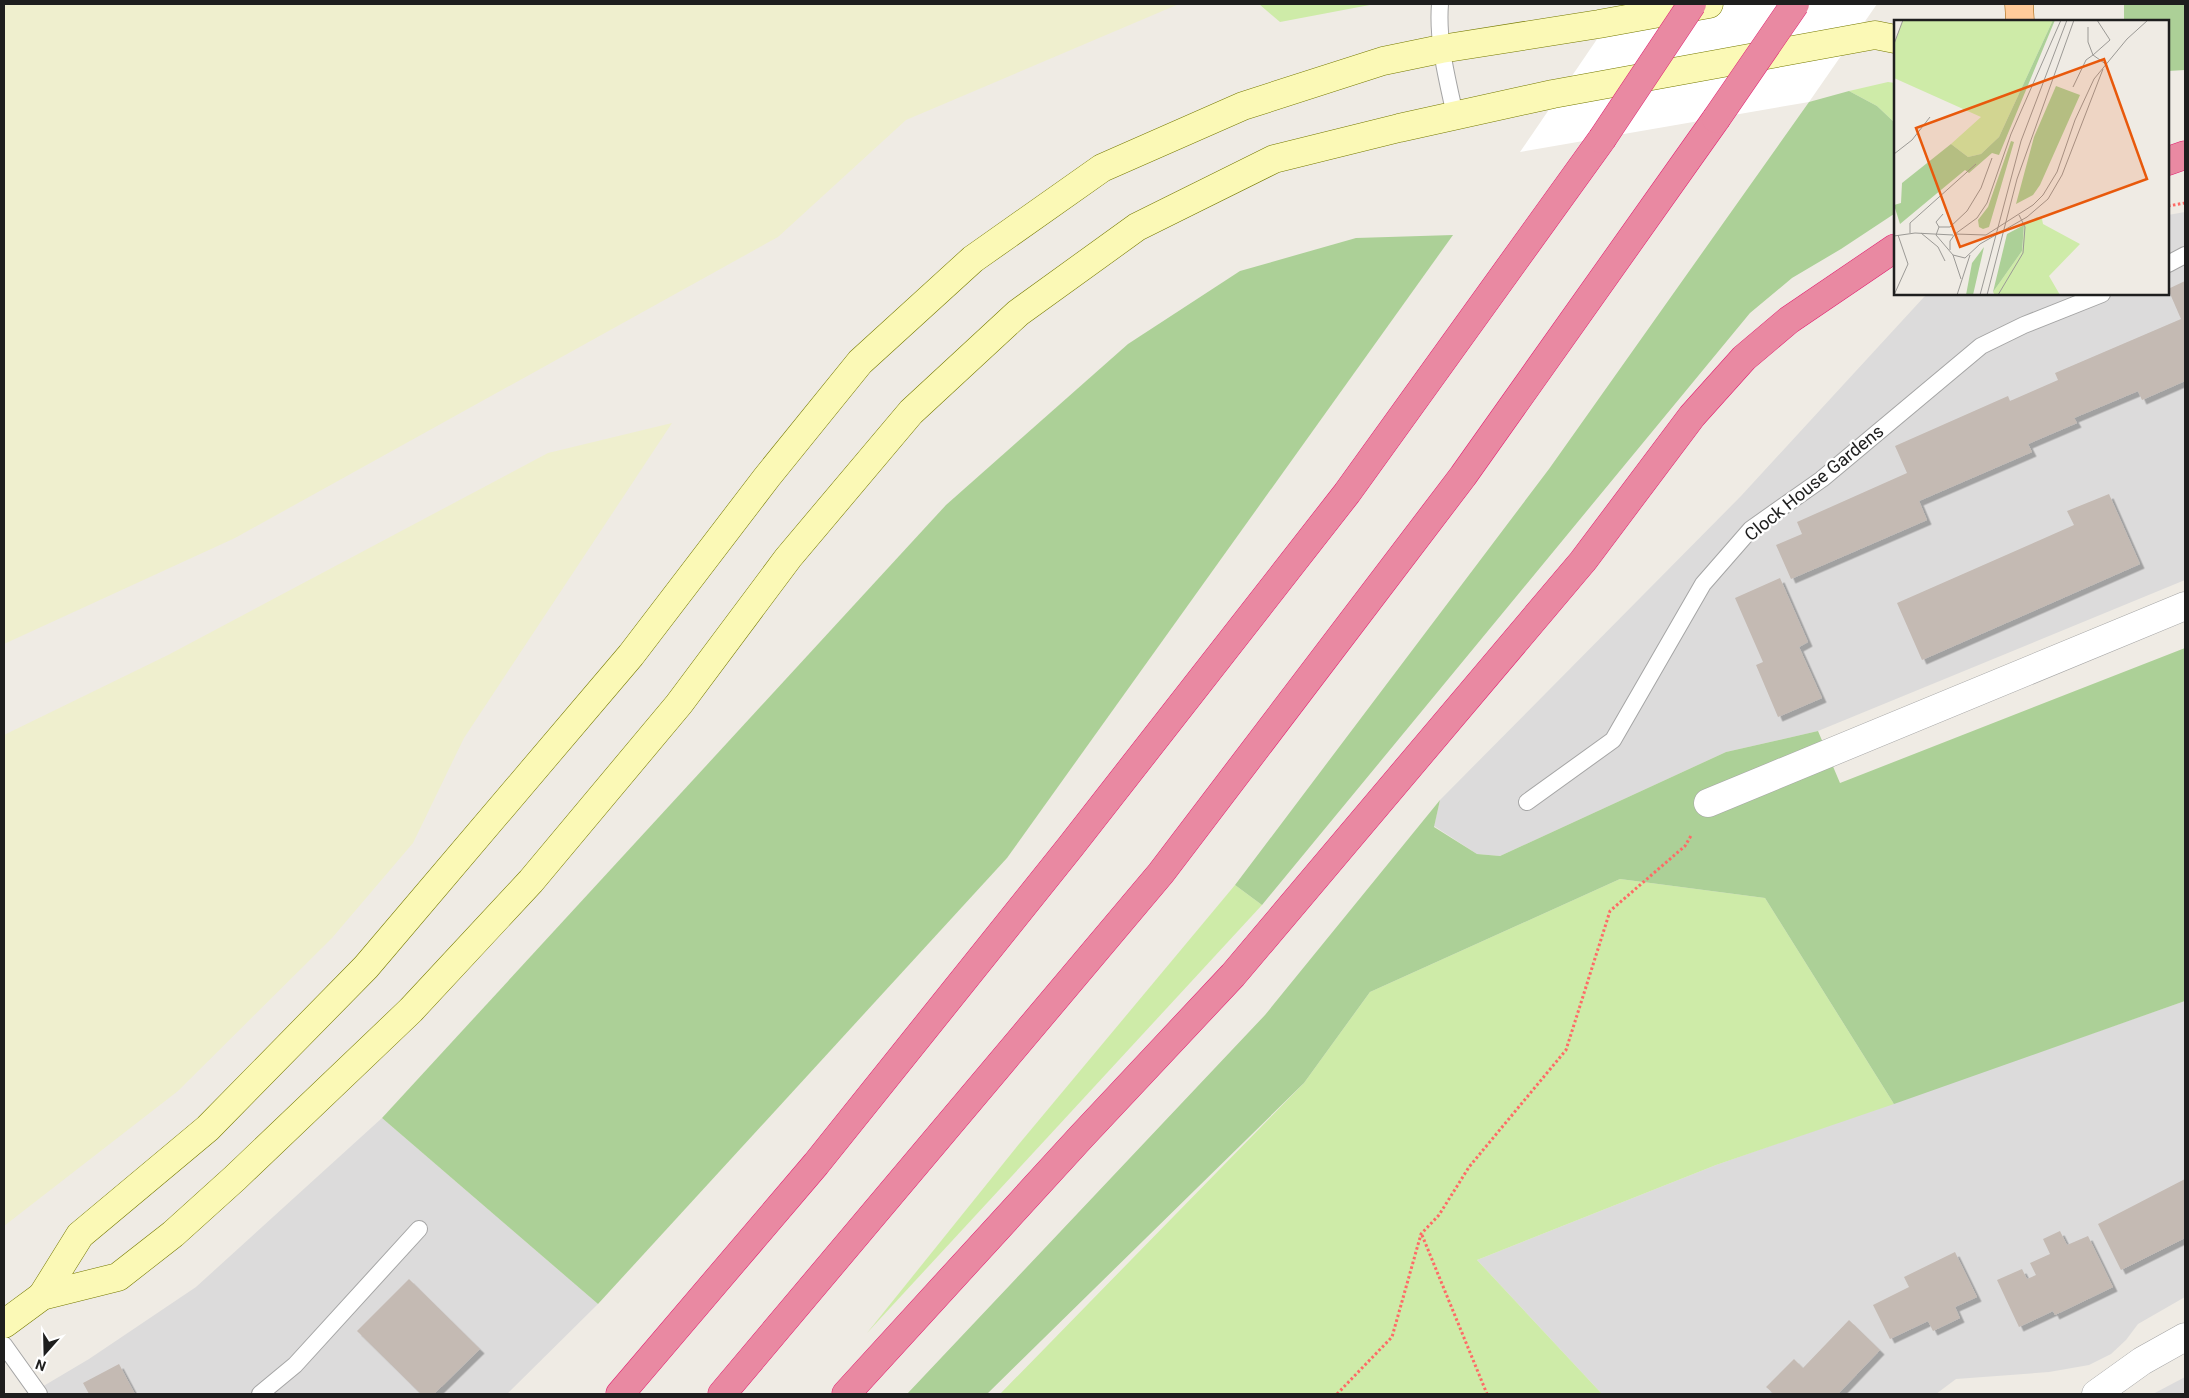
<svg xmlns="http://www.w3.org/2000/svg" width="2189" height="1398" font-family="Roboto,sans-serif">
<defs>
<filter id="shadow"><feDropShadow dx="4.5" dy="4.5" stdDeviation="0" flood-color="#0004"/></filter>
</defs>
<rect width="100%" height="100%" fill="#efebe4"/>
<!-- residential -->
<g fill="#dcdbdb">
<path d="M 2185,212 L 2185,580 L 1818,731 L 1726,752 L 1500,856 L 1477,854 L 1434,826 L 1440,800 L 1741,496 L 1924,297 L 1929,294 L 2168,294 L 2168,215 Z"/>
<path d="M 2185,1001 L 2185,1297 L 2138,1324 L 2126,1340 L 2111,1354 L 2089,1365 L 2049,1372 L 1956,1379 L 1936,1394 L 1602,1394 L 1477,1260 L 1716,1165 Z"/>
<path d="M 382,1118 L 598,1304 L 507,1394 L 30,1394 L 89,1359 L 196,1287 Z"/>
<path d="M 2185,1377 L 2185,1394 L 2153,1394 Z"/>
</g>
<!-- farmland -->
<g fill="#efefce">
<path d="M 4,4 L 1179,4 L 906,120 L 778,237 L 235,538 L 4,644 Z"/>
<path d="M 672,423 L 464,738 L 413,843 L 332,938 L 178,1091 L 4,1226 L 4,735 L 168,655 L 548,453 Z"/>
</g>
<!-- grass -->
<g fill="#ceeba8">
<path d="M 1259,4 L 1375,4 L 1280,22 Z"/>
<path d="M 1888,82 L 1895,83 L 1895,123 L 1877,106 L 1849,91 Z"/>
<path d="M 1620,879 L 1765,898 L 1894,1104 L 1716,1165 L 1477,1260 L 1602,1394 L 1000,1394 L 1304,1083 L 1370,992 Z"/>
<path d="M 1235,885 L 1262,905 L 867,1333 L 1019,1144 Z"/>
</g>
<!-- forest -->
<g fill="#acd097">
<path d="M 2124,4 L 2185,4 L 2185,70 L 2168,71 L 2168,21 L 2124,21 Z"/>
<path d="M 1849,91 L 1877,106 L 1895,123 L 1894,214 L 1841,249 L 1792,278 L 1750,313 L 1262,905 L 1235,885 L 1549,469 L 1809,102 Z"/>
<path d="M 1453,235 L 1007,858 L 598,1304 L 382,1118 L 946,505 L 1128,344 L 1240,271 L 1356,238 Z"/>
<path d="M 2185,648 L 2185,1001 L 1894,1104 L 1765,898 L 1620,879 L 1370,992 L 1304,1083 L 987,1394 L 907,1394 L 1265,1015 L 1440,800 L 1434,827 L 1477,854 L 1500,856 L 1726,752 L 1818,731 L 1840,783 Z"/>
</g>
<!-- pier -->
<path fill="#fff" d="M 1621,4 L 1877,4 L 1809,102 L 1520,152 Z"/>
<!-- building -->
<g fill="#c4bab3" filter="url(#shadow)">
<path d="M 2185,281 L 2185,381 L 2142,400 L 2138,391 L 2074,418 L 2077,423 L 2028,444 L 2032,452 L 1919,501 L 1927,520 L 1791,579 L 1776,545 L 1802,534 L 1797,522 L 1907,473 L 1895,446 L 2008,396 L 2010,401 L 2058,380 L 2055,373 L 2181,319 L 2168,289 Z"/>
<path d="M 2109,494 L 2140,564 L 1922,660 L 1897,603 L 2074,525 L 2067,511 Z"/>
<path d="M 1780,578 L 1808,642 L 1799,647 L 1822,698 L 1778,717 L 1756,665 L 1763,662 L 1735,598 Z"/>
<path d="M 2185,1179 L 2185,1238 L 2121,1270 L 2098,1224 Z"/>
<path d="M 2060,1231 L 2067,1245 L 2088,1236 L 2113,1287 L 2055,1315 L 2053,1311 L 2019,1327 L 1997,1280 L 2022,1269 L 2027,1279 L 2036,1275 L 2030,1263 L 2050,1254 L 2043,1239 Z"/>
<path d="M 1955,1252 L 1977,1297 L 1955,1307 L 1960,1318 L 1933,1331 L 1928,1321 L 1890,1339 L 1873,1305 L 1909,1287 L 1904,1277 Z"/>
<path d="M 409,1279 L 480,1349 L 434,1394 L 421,1394 L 357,1331 Z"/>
<path d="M 1849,1320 L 1880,1350 L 1838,1394 L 1774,1394 L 1766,1387 L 1794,1359 L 1803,1368 Z"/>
<path d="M 119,1364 L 135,1394 L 89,1394 L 83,1383 Z"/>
</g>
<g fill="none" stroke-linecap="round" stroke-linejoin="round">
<!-- lane casing -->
<g stroke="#a5a5a5" stroke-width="18">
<g id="lane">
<path d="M 1440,4 C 1437,41 1447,78 1455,115"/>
<path d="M 2168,264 L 2185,255"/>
<path d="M 1527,802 L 1613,740 L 1703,584 L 1751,529 L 1822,479 L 1981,346 L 2024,325 L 2102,294"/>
<path d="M 4,1345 L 39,1394"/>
<path d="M 260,1394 L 295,1365 L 419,1229"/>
</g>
</g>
<!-- street casing -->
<g stroke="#a5a5a5" stroke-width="29">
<g id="street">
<path d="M 1708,803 L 2185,606"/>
<path d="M 2096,1394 L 2142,1361 L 2185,1337"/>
</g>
</g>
<!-- secondary casing -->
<g stroke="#757901" stroke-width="29">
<g id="secondary">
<path d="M 42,1296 L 80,1235 L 208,1128 L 366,967 L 631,655 L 767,477 L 860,362 L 973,259 L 1102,168 L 1243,106 L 1383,61 L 1441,49 L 1599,24 L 1709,4"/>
<path d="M 4,1324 L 42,1296 L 118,1277 L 173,1234 L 235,1178 L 411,1010 L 531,881 L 679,704 L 788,558 L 911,412 L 1018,313 L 1137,227 L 1274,159 L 1399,128 L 1553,94 L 1875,35 L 1895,39"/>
</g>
</g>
<!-- primary casing -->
<g stroke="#985a00" stroke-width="29">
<path id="primary" d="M 2019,4 L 2020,21"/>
</g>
<!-- highway casing -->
<g stroke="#e01f70" stroke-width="29">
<g id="highway">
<path d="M 2168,161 L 2185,155"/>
<path d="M 620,1394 L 816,1164 L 1071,846 L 1347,493 L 1602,139"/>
<path d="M 722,1394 L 1161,873 L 1463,476 L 1716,119"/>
<path d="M 846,1394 L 1081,1137 L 1233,975 L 1583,561 L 1692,416 L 1744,358 L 1789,320 L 1895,248"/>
</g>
</g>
<!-- path -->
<g stroke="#fe6a66" stroke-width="3" stroke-dasharray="2.5 2.5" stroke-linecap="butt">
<path d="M 2168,206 L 2185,203"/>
<path d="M 1422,1235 L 1487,1394"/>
<path d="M 1337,1394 L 1392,1337 L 1421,1234 L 1439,1215 L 1469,1167 L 1566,1050 L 1610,911 L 1685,846 L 1692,834"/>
</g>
<!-- lane -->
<use href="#lane" stroke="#fff" stroke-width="16"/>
<!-- street -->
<use href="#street" stroke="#fff" stroke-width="28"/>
<!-- secondary -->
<use href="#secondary" stroke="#fbf9b6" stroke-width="28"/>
<!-- primary -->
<use href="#primary" stroke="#ffcb9a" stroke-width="28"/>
<!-- highway -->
<use href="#highway" stroke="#e989a2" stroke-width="28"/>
<!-- highway-bridge casing -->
<g stroke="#e01f70" stroke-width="29" stroke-linecap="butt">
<g id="highway-bridge">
<path d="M 1716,119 L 1795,4"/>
<path d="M 1602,139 L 1692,4"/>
</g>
</g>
<!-- highway-bridge -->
<use href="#highway-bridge" stroke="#e989a2" stroke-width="28"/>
</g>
<g text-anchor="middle" stroke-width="4.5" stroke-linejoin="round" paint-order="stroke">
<!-- street labels -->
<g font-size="18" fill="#1e1e1e" stroke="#fff">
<text transform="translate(1814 483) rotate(-39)" y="6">Clock House Gardens</text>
</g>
</g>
<!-- overview -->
<g transform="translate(1894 20)">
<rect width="275" height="275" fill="#efebe4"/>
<path d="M 9,0 L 159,0 L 105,117 L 87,134 L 74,137 L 57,124 L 87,97 L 0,58 L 0,24 ZM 143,197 L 148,199 L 149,204 L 186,224 L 155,256 L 166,275 L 101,275 L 99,272 L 128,231 L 130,205 Z" fill="#ceeba8"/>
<path d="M 159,0 L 161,0 L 105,135 L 98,133 L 75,153 L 71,150 L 6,204 L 0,185 L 7,183 L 8,163 L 57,124 L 74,137 L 87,134 L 105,117 ZM 162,66 L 186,75 L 146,165 L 139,175 L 122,184 L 140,117 ZM 117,121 L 120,122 L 95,207 L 89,209 L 85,207 L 84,200 L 94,187 ZM 130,205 L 128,231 L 99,272 L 113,214 ZM 90,227 L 79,275 L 72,275 L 78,243 Z" fill="#acd097"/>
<path fill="none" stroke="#9b9995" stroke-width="1" d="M 203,0 L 216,20 L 199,35 L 213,45M 0,24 L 9,0M 179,67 L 192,40 L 199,35 L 194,22 L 194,7M 0,134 L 18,120 L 36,97M 45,207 L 42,202 L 49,194M 16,213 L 16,203 L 82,144M 27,213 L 44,227 L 51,241M 61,214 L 83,198 L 93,183 L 117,114 L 167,0M 42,215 L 45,207 L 56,207 L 73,191 L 87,168 L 98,138M 42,215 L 59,235 L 71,238 L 86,224 L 133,197 L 154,179 L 168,155 L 209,49M 0,216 L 21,213 L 59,215M 56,230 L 56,221 L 61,214 L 92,215 L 139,185 L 149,175 L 163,152 L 181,100 L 200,59 L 233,19 L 254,0M 59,235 L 67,259M 0,275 L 14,244 L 4,215M 63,275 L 76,235M 86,275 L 127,121 L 173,0M 93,275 L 123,159 L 180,0M 104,275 L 129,233 L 131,207 L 125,195"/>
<path fill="#e8590c" fill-opacity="0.15" stroke="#e8590c" stroke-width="2.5" d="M 210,39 L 253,159 L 66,227 L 22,108 Z"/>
<rect width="275" height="275" fill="none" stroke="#1e1e1e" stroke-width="2.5"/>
</g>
<!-- border -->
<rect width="2189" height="1398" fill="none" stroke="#1e1e1e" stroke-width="10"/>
<!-- north arrow -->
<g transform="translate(45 1353) rotate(200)" stroke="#ffffff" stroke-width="4" paint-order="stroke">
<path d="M0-4L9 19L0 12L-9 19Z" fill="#1e1e1e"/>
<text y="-8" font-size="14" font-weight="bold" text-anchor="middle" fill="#1e1e1e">N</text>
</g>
</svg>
